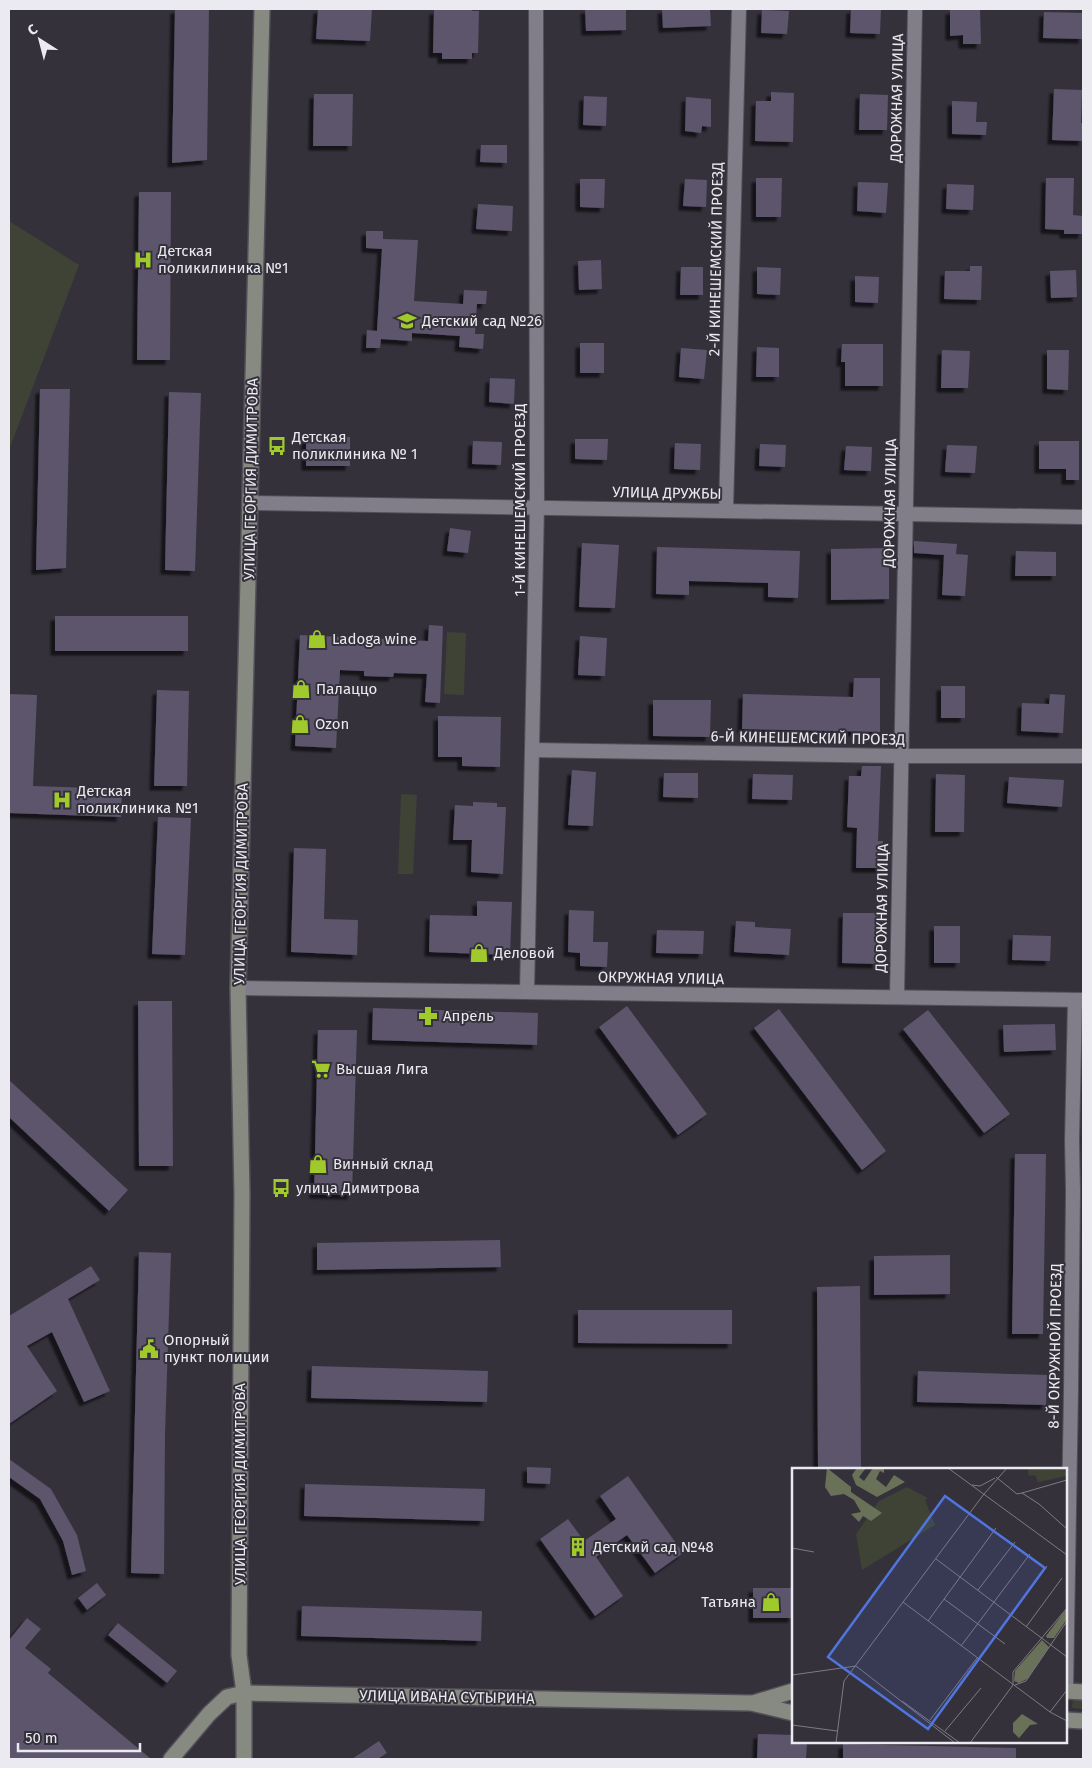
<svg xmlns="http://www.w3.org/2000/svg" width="1092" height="1768" font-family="'Fira Sans',sans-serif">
<defs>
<filter id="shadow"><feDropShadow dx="-4.5" dy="4.5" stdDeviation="1" flood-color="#0009"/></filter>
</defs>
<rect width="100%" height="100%" fill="#34313b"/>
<!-- green -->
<g fill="#3e4335">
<path d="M 9,221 L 79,265 L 9,450 Z"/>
<path d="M 447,632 L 466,633 L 464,695 L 444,694 Z"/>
<path d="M 401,794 L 417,795 L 413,874 L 398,874 Z"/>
<path d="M 1073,1699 L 1083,1699 L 1083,1709 L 1072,1708 Z"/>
</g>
<!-- building -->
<g fill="#5c546c" filter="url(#shadow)">
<path d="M 175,9 L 209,9 L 207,160 L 172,163 Z"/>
<path d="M 318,9 L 372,9 L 370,41 L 316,39 Z"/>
<path d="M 442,9 L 472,9 L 472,11 L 479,11 L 478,53 L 472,53 L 472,59 L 442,59 L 442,53 L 433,53 L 434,10 L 442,10 Z"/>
<path d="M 585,9 L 626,9 L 626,30 L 586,31 Z"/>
<path d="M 662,9 L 710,9 L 711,26 L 663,28 Z"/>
<path d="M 851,9 L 881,9 L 880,34 L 850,33 Z"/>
<path d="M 980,9 L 981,44 L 963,44 L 963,35 L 950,36 L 950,10 Z"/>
<path d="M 762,10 L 789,11 L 787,34 L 761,33 Z"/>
<path d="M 1044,12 L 1083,13 L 1083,39 L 1043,38 Z"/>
<path d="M 1054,89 L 1082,90 L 1081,123 L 1083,123 L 1083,141 L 1052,140 Z"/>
<path d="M 771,92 L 794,93 L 793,142 L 755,141 L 756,101 L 771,101 Z"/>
<path d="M 314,94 L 353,94 L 352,146 L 313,146 Z"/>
<path d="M 860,94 L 888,95 L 887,130 L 859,130 Z"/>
<path d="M 584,96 L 607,97 L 606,126 L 583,125 Z"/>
<path d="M 686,97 L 711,99 L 711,127 L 702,126 L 701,133 L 685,131 Z"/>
<path d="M 952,101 L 977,102 L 976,122 L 987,122 L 986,135 L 952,134 Z"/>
<path d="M 481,145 L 507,145 L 507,163 L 480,162 Z"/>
<path d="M 756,178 L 782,178 L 781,217 L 756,217 Z"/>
<path d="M 1046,178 L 1074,178 L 1073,215 L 1083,216 L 1083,234 L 1064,234 L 1064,230 L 1045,229 Z"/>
<path d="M 580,179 L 605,179 L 604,208 L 580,207 Z"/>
<path d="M 685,179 L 707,180 L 706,207 L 683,206 Z"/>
<path d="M 858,182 L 888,183 L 886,213 L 857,211 Z"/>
<path d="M 947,184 L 974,185 L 973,210 L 946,209 Z"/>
<path d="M 139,192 L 171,192 L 170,360 L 137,360 Z"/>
<path d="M 478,204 L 513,206 L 512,231 L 476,229 Z"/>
<path d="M 366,231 L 383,231 L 383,239 L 418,240 L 414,301 L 463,304 L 464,290 L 487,291 L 486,304 L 477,304 L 475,334 L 484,334 L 483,349 L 459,347 L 460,336 L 412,333 L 412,341 L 381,339 L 380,348 L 366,348 L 367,330 L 377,331 L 382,249 L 366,248 Z"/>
<path d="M 601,260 L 602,289 L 579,290 L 578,261 Z"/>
<path d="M 970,266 L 982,266 L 981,300 L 944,299 L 945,271 L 970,271 Z"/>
<path d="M 681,267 L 703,267 L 703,295 L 680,295 Z"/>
<path d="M 757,267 L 781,268 L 780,295 L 757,294 Z"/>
<path d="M 1076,270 L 1077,297 L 1051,298 L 1050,271 Z"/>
<path d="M 855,276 L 879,277 L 878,303 L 855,302 Z"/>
<rect x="580" y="343" width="24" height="30"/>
<path d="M 842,344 L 883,344 L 883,386 L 845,386 L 845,362 L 841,362 Z"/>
<path d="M 757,347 L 779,348 L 779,377 L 756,377 Z"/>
<path d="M 681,348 L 707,350 L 704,379 L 679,377 Z"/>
<path d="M 942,350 L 970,351 L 968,388 L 941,388 Z"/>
<path d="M 1047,350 L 1069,350 L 1068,390 L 1047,389 Z"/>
<path d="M 490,378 L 515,379 L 514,404 L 489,402 Z"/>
<path d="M 40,389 L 70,389 L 66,568 L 36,570 Z"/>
<path d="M 169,392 L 201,393 L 195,571 L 165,570 Z"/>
<rect x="306" y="437" width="44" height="29"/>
<path d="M 575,439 L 608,439 L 607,460 L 575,459 Z"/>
<path d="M 473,441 L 502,442 L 501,465 L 472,464 Z"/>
<path d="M 1039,441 L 1079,441 L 1079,480 L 1066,480 L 1066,469 L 1039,469 Z"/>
<path d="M 675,443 L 701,444 L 700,470 L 674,469 Z"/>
<path d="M 760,444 L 786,445 L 785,467 L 759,466 Z"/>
<path d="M 947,445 L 977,446 L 975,473 L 945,472 Z"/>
<path d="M 846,446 L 872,447 L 871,471 L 844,470 Z"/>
<path d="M 450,528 L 471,531 L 468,553 L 447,551 Z"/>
<path d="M 914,541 L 957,544 L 956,554 L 968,555 L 965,596 L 942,595 L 944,555 L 914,553 Z"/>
<path d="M 582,543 L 619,545 L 615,608 L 579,607 Z"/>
<path d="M 657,547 L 800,551 L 798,598 L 768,597 L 768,583 L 689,581 L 689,595 L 656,594 Z"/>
<path d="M 889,548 L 889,599 L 831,600 L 831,549 Z"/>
<path d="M 1016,551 L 1056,552 L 1056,576 L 1015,576 Z"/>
<rect x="55" y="616" width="133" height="35"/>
<path d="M 429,625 L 443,626 L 440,703 L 425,702 L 427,674 L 394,673 L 393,677 L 364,676 L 364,671 L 340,670 L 336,748 L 295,746 L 300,635 L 428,641 Z"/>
<path d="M 580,636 L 607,638 L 605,676 L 578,675 Z"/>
<path d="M 854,678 L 880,678 L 880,732 L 742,729 L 743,694 L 853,697 Z"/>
<rect x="941" y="686" width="24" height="32"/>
<path d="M 157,690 L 189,691 L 187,786 L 154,786 Z"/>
<path d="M 9,694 L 37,695 L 33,786 L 122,789 L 121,817 L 9,813 Z"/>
<path d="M 1050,694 L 1065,695 L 1063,733 L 1021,731 L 1022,703 L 1049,704 Z"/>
<path d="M 653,700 L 711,700 L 710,737 L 653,736 Z"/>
<path d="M 438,716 L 501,717 L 500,767 L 462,766 L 462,757 L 438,757 Z"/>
<path d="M 862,766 L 881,766 L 878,841 L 883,841 L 882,868 L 856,868 L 857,828 L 847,827 L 849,776 L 861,776 Z"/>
<path d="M 572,770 L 596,772 L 593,826 L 568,825 Z"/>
<path d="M 664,773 L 698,773 L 698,798 L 663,797 Z"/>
<path d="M 753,774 L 793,775 L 792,800 L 752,799 Z"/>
<path d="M 936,774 L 965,775 L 964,832 L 935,832 Z"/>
<path d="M 1009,777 L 1064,780 L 1062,807 L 1007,803 Z"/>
<path d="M 473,802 L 497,803 L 497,807 L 506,807 L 503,874 L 471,872 L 472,840 L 453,840 L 455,805 L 473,806 Z"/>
<path d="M 158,817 L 191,818 L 185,955 L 152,954 Z"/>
<path d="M 294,848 L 326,849 L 324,919 L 358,920 L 357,955 L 291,952 Z"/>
<path d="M 477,901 L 512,902 L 510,955 L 429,952 L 430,915 L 477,916 Z"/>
<path d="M 569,910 L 594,911 L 593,942 L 608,942 L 607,967 L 580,966 L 580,953 L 568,952 Z"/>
<path d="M 843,913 L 878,913 L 877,964 L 842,963 Z"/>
<path d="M 736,921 L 755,922 L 755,927 L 791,929 L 789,955 L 734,952 Z"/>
<rect x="934" y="926" width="26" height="37"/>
<path d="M 657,930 L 704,931 L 703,954 L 656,953 Z"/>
<path d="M 1013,935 L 1051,936 L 1050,961 L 1012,960 Z"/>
<path d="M 138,1001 L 172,1001 L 173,1166 L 139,1166 Z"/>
<path d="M 627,1006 L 707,1114 L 678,1135 L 599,1027 Z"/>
<path d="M 373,1008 L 538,1013 L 537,1045 L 372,1040 Z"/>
<path d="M 779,1009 L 886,1151 L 862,1170 L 754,1028 Z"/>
<path d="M 928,1010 L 1010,1114 L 984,1133 L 903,1029 Z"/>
<path d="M 1055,1024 L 1056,1050 L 1004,1052 L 1003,1025 Z"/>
<path d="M 318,1030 L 357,1030 L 352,1195 L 314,1194 Z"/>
<path d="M 9,1080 L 128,1190 L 109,1211 L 9,1117 Z"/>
<path d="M 1015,1154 L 1046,1154 L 1043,1334 L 1012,1334 Z"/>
<path d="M 500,1240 L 501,1267 L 317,1270 L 317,1243 Z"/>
<path d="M 139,1252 L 171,1253 L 165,1434 L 164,1574 L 131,1573 Z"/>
<path d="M 950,1255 L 950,1294 L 874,1295 L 874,1256 Z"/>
<path d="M 91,1266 L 100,1280 L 68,1299 L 110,1391 L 84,1402 L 52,1332 L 27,1346 L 57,1391 L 9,1424 L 9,1316 Z"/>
<path d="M 860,1286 L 861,1469 L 818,1469 L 817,1287 Z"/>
<path d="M 578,1310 L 732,1310 L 732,1344 L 578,1343 Z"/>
<path d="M 312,1366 L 488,1371 L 487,1402 L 311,1398 Z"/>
<path d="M 918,1371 L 1047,1375 L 1046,1405 L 917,1402 Z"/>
<path d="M 9,1459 L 51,1489 L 77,1535 L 86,1571 L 72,1575 L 63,1541 L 40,1499 L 9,1477 Z"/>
<path d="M 527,1467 L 551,1468 L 550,1484 L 527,1483 Z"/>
<path d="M 628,1476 L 683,1553 L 655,1573 L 627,1535 L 596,1557 L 623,1596 L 595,1616 L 540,1539 L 568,1519 L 584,1541 L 616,1519 L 600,1496 Z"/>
<path d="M 305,1484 L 485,1489 L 484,1521 L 304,1516 Z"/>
<path d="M 97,1583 L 106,1595 L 87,1610 L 78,1598 Z"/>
<rect x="753" y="1588" width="40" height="30"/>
<path d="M 302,1606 L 482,1611 L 481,1641 L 301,1636 Z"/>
<path d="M 27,1618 L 41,1629 L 25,1648 L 51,1669 L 48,1673 L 151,1759 L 9,1759 L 9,1640 Z"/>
<path d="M 118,1623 L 177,1671 L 167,1683 L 108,1635 Z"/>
<path d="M 758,1734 L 793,1735 L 793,1742 L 807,1742 L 806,1759 L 757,1759 Z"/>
<path d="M 379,1741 L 387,1753 L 378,1759 L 352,1759 Z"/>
<path d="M 843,1744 L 1016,1748 L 1016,1759 L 843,1759 Z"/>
</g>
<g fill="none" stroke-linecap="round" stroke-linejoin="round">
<!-- street casing -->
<g stroke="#524f58" stroke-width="16">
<g id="street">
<path d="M 250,503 C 528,506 805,514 1083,517"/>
<path d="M 726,510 L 739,9"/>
<path d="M 532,750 L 901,756 L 1083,756"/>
<path d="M 238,988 L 1083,1000"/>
<path d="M 527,992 L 537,506 L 536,9"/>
<path d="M 897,997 L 915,9"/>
<path d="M 1066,1691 L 1071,1390 L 1073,1191 L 1072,1141 L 1075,1000"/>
</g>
</g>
<!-- secondary casing -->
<g stroke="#524f58" stroke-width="18">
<g id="secondary">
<path d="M 1066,1691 L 1083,1692"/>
<path d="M 753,1703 L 793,1691"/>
<path d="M 1066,1720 L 1083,1721"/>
<path d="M 171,1759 L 209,1714 L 227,1697 L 244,1693 L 751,1703 L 793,1713"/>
<path d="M 244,1759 L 244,1693 L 239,1655 L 242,1194 L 238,988 L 262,9"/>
</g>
</g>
<!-- street -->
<use href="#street" stroke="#817d89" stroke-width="14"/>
<!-- secondary -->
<use href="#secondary" stroke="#878a80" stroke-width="15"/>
</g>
<!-- icons -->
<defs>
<g id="hospital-bare" transform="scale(1.5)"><path d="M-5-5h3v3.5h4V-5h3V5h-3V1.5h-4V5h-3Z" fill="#a0c92c" stroke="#34313b" stroke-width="2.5" paint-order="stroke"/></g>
<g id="school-bare" transform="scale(1.5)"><path d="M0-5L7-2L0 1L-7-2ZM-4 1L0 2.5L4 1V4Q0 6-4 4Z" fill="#a0c92c" stroke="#34313b" stroke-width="2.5" paint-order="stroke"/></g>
<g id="bus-bare" transform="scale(1.5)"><path d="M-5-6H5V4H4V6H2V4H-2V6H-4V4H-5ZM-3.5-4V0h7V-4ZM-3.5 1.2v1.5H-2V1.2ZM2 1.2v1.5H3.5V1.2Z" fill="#a0c92c" stroke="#34313b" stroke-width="2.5" paint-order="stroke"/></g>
<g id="shop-bare" transform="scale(1.5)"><path d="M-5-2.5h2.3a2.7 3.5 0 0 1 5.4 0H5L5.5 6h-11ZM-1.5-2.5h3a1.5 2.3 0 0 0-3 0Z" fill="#a0c92c" stroke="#34313b" stroke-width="2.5" paint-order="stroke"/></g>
<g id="pharmacy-bare" transform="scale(1.5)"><path d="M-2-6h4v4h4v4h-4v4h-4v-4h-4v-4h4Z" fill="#a0c92c" stroke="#34313b" stroke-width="2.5" paint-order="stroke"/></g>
<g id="supermarket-bare" transform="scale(1.5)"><path d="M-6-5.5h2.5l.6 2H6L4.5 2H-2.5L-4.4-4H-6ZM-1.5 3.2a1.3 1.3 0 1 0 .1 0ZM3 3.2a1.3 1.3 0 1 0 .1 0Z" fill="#a0c92c" stroke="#34313b" stroke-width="2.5" paint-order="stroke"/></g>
<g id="civic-bare" transform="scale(1.5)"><path d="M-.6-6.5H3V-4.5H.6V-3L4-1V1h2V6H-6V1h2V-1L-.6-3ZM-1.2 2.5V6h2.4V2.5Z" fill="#a0c92c" stroke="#34313b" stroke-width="2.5" paint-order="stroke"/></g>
<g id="building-bare" transform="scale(1.5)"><path d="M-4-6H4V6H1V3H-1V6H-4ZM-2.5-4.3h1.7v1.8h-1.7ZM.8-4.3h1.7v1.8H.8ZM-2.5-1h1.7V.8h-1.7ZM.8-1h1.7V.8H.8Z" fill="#a0c92c" stroke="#34313b" stroke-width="2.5" paint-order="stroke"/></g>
</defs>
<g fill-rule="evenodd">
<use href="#hospital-bare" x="143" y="260"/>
<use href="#school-bare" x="407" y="321"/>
<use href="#bus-bare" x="277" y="446"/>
<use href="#shop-bare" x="317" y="639"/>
<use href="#shop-bare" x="301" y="689"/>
<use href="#shop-bare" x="300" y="724"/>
<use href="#hospital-bare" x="62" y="800"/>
<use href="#shop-bare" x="479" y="953"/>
<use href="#pharmacy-bare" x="428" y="1016"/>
<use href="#supermarket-bare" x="321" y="1069"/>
<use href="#shop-bare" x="318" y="1164"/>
<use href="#bus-bare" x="281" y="1188"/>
<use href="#civic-bare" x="149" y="1349"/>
<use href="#building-bare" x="578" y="1547"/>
<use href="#shop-bare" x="771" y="1602"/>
</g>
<g text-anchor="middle" stroke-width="4" stroke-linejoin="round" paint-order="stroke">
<!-- street labels -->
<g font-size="15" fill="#eceaf1" stroke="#34313b">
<text transform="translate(897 98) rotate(-89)" y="5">ДОРОЖНАЯ УЛИЦА</text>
<text transform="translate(716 259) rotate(-89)" y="5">2-Й КИНЕШЕМСКИЙ ПРОЕЗД</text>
<text transform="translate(251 479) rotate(-89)" y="5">УЛИЦА ГЕОРГИЯ ДИМИТРОВА</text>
<text transform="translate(667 493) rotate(1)" y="5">УЛИЦА ДРУЖБЫ</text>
<text transform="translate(520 500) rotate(-90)" y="5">1-Й КИНЕШЕМСКИЙ ПРОЕЗД</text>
<text transform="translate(890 503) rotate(-89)" y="5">ДОРОЖНАЯ УЛИЦА</text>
<text transform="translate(808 738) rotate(1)" y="5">6-Й КИНЕШЕМСКИЙ ПРОЕЗД</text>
<text transform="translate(241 884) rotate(-89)" y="5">УЛИЦА ГЕОРГИЯ ДИМИТРОВА</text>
<text transform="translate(882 908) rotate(-89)" y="5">ДОРОЖНАЯ УЛИЦА</text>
<text transform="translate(661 978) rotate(1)" y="5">ОКРУЖНАЯ УЛИЦА</text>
<text transform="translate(1055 1346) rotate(-89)" y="5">8-Й ОКРУЖНОЙ ПРОЕЗД</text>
<text transform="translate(240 1484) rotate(-90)" y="5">УЛИЦА ГЕОРГИЯ ДИМИТРОВА</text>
<text transform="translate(447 1697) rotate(1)" y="5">УЛИЦА ИВАНА СУТЫРИНА</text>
</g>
<!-- poi labels -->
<g font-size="15" fill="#eceaf1" stroke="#34313b" text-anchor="start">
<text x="158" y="256">Детская<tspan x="158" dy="17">поликилиника №1</tspan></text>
<text x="422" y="326">Детский сад №26</text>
<text x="292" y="442">Детская<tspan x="292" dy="17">поликлиника № 1</tspan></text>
<text x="332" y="644">Ladoga wine</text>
<text x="316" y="694">Палаццо</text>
<text x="315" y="729">Ozon</text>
<text x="77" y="796">Детская<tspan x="77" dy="17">поликлиника №1</tspan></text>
<text x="494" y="958">Деловой</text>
<text x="443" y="1021">Апрель</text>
<text x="336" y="1074">Высшая Лига</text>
<text x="333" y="1169">Винный склад</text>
<text x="296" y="1193">улица Димитрова</text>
<text x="164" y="1345">Опорный<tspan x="164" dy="17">пункт полиции</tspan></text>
<text x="593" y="1552">Детский сад №48</text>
<text x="756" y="1607" text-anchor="end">Татьяна</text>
</g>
</g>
<!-- overview -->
<g transform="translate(792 1468)">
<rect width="275" height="275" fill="#34313b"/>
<path d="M 235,0 L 275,0 L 275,8 L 246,14 L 243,7 L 237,8 ZM 115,19 L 136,30 L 133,32 L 143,57 L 70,102 L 64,66 L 87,33 Z" fill="#3e4335"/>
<path d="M 35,0 L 59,19 L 59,24 L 90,45 L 79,53 L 71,48 L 67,54 L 59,46 L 69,44 L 62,32 L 52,26 L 39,28 L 33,19 ZM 65,0 L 74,0 L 67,9 L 72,13 L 81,0 L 92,0 L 92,5 L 88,3 L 84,11 L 94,19 L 102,7 L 113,14 L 85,29 L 64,17 L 60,7 ZM 275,140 L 275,151 L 262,170 L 255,170 L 254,168 ZM 250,172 L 257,179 L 235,211 L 227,215 L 222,213 L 223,203 ZM 230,246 L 246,256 L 238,257 L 227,270 L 221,264 L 221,255 Z" fill="#697258"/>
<path fill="none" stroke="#7e7b84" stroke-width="1" d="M 156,0 L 275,87M 204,9 L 225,26 L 230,25 L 247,36 L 275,61M 180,17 L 188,18 L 203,10M 230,25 L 275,12M 192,26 L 215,0M 0,80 L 22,84M 144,91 L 275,189M 186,122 L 223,74M 152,131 L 213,176M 111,134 L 258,244 L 275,253M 219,147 L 255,98M 136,153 L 204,60M 234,159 L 270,110M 169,178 L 238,86M 64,198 L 163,275M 0,207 L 64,198M 223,217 L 234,213 L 275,153M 110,233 L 168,275M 258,244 L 275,222M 138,252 L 185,190M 0,257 L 45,263M 153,263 L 189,220M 44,275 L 52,213 L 192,26M 178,275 L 221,217 L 221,204 L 275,140"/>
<path fill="#5175de" fill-opacity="0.15" stroke="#5175de" stroke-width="2.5" d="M 153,28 L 253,100 L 136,261 L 36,189 Z"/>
<rect width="275" height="275" fill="none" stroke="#eceaf1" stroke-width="2.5"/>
</g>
<!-- border -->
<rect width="1092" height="1768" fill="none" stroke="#eceaf1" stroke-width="20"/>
<!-- north arrow -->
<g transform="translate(40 40) rotate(324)" stroke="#34313b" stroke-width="4" paint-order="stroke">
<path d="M0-4L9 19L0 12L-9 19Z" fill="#eceaf1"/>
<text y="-8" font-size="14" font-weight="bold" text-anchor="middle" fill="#eceaf1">С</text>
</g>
<!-- scale -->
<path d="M18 1743v8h122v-8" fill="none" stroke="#eceaf1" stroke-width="2.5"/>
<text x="25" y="1743" font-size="15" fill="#eceaf1" stroke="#34313b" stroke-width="4" paint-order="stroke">50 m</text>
</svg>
